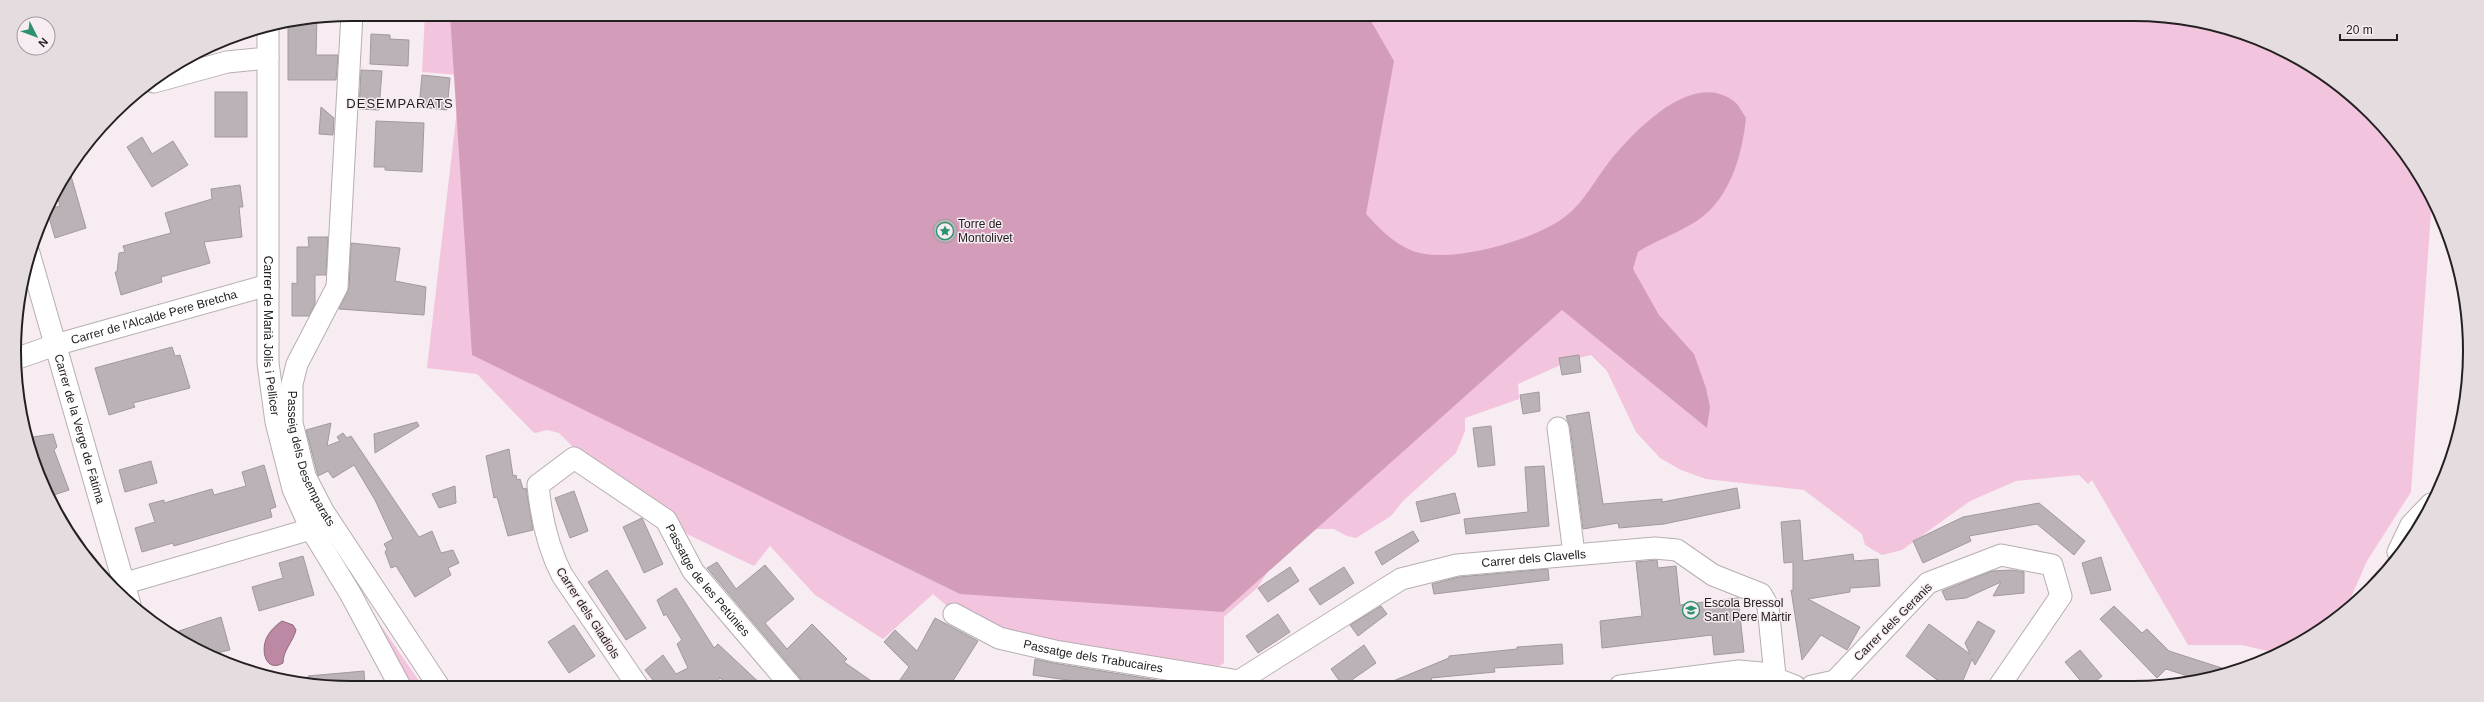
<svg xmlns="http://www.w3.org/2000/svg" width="2484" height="702" font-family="Arial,sans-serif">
<rect width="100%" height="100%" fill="#f6ecf1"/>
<!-- green -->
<g fill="#f3c4dd">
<path d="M 425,14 L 2133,14 L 2199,20 L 2262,40 L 2320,71 L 2371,113 L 2413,164 L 2432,199 L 2411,492 L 2367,561 L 2345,611 L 2280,654 L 2242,645 L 2188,645 L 2092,480 L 2088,484 L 2079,475 L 2016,481 L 1970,501 L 1902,550 L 1882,555 L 1865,545 L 1862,534 L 1804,490 L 1706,479 L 1681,470 L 1660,458 L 1636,432 L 1607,371 L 1591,355 L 1574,359 L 1518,384 L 1519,399 L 1465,418 L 1465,431 L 1456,453 L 1403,501 L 1391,516 L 1356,538 L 1347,536 L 1334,529 L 1316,529 L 1270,568 L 1257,588 L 1224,617 L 1224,663 L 1219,666 L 1094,650 L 1029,639 L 947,606 L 933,594 L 883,639 L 815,595 L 770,546 L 754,566 L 689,535 L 576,450 L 559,433 L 547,430 L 535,433 L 532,431 L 477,374 L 427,368 L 461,75 L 422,72 Z"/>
<path d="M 358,592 L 421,684 L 421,688 L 413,688 Z"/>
</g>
<!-- forest -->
<path fill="#d39dba" d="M 450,14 L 1367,14 L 1394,61 L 1366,214 C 1380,229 1393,243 1413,251 C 1449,265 1536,240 1566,216 C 1584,202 1595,180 1609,162 C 1634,131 1694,67 1736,103 C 1740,107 1743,114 1746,118 C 1742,158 1728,205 1690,225 C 1673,235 1655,241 1638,252 L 1633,269 L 1659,315 L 1694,354 L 1706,388 L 1710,407 L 1707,428 L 1562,310 L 1223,612 L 960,594 L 472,355 Z"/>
<!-- water -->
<path fill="#bc88a4" stroke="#8e697d" d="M 282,621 L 293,625 L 296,630 C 293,642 283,650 283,663 C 266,673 260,651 267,637 C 270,631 276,625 282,621 Z"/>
<!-- building -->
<g fill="#bbb2b7" stroke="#a2999e">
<path d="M 317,17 L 316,55 L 338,55 L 336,80 L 288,80 L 288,20 Z"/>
<path d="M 371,34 L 390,35 L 390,39 L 409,40 L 408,66 L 370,64 Z"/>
<path d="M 361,70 L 382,71 L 379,110 L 359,109 Z"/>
<path d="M 422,75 L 450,78 L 447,110 L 419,107 Z"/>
<rect x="215" y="92" width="32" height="45"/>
<path d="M 321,107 L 334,118 L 333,135 L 319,134 Z"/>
<path d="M 376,121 L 424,123 L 422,172 L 385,170 L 385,167 L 374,167 Z"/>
<path d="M 142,137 L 152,154 L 173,141 L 188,165 L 152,187 L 127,147 Z"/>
<path d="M 69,169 L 86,228 L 55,238 L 47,210 L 60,206 L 56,191 Z"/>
<path d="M 240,185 L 243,207 L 239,207 L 242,237 L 204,242 L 210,263 L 161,277 L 162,282 L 121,295 L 115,272 L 117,272 L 119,253 L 125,252 L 123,246 L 171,233 L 165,213 L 212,199 L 211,189 Z"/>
<circle cx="945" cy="231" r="12"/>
<path d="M 308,237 L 328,237 L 326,275 L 315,275 L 315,304 L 309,316 L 292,316 L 292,283 L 297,284 L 297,247 L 309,247 Z"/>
<path d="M 351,243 L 400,248 L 395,281 L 426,287 L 424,315 L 339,309 L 349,288 Z"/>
<path d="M 172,347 L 175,356 L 180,355 L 190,388 L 133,403 L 135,407 L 109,415 L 95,368 Z"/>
<path d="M 1579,355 L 1581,372 L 1562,375 L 1559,358 Z"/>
<path d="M 1539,392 L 1540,411 L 1523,414 L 1520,395 Z"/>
<path d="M 1589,412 L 1603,504 L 1662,499 L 1662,502 L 1737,488 L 1740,508 L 1664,524 L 1619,528 L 1618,523 L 1583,529 L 1570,426 L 1566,416 Z"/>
<path d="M 417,422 L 419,426 L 375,453 L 374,434 Z"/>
<path d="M 331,423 L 327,446 L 340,441 L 337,437 L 343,433 L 347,438 L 351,436 L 419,537 L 432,531 L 441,553 L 453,550 L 459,563 L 448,568 L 451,575 L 415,597 L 396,566 L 391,568 L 385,552 L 387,549 L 384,544 L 393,539 L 375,500 L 354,465 L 333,478 L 328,471 L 318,476 L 306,430 Z"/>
<path d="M 1491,426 L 1495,465 L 1478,467 L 1473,428 Z"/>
<path d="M 53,434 L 57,447 L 54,450 L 69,490 L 48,497 L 26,438 Z"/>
<path d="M 509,449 L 513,476 L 516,475 L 517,480 L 520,479 L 523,489 L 526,488 L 533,530 L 508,536 L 497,497 L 494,498 L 486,456 Z"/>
<path d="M 151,461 L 157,483 L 125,492 L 119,470 Z"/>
<path d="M 264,465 L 276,507 L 270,509 L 272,517 L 174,546 L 173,543 L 142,552 L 135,528 L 155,522 L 149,504 L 164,500 L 164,503 L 212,489 L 214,495 L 246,486 L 242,472 Z"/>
<path d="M 1544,466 L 1549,526 L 1466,534 L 1464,519 L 1528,512 L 1525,467 Z"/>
<path d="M 455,486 L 456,503 L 439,508 L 432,494 Z"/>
<path d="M 574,491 L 588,531 L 570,538 L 555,498 Z"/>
<path d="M 1455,493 L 1460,513 L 1421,522 L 1416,502 Z"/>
<path d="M 2039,503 L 2085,541 L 2074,555 L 2037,524 L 1969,536 L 1971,541 L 1923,563 L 1913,541 L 1963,517 Z"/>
<path d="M 642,518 L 663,564 L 644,573 L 623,527 Z"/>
<path d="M 1800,520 L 1803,561 L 1853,554 L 1854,561 L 1878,559 L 1880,586 L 1850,588 L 1850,592 L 1808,599 L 1860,627 L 1847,650 L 1821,635 L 1802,660 L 1791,590 L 1793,591 L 1793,562 L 1784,563 L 1781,522 Z"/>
<path d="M 1413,531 L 1419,541 L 1382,565 L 1375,552 Z"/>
<path d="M 303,556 L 314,595 L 259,611 L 252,587 L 283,578 L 279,563 Z"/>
<path d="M 2101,557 L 2111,590 L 2091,594 L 2082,563 Z"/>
<path d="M 1657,560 L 1658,568 L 1676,566 L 1680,605 L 1738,598 L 1744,652 L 1714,655 L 1712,635 L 1602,648 L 1600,621 L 1642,616 L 1636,562 Z"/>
<path d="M 717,562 L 736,589 L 765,565 L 794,599 L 765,623 L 787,649 L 812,624 L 847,659 L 844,662 L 880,687 L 804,687 L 801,679 L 707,568 Z"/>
<path d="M 1290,567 L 1299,581 L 1268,602 L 1258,588 Z"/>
<path d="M 1344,567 L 1354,583 L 1320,605 L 1309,589 Z"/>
<path d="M 1548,569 L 1549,580 L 1434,594 L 1432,584 L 1459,577 Z"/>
<path d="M 607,570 L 646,628 L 626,640 L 588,582 Z"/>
<path d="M 2012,570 L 2024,572 L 2024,593 L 1993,596 L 2001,582 L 1966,598 L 1946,600 L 1942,591 L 1992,571 Z"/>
<path d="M 676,588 L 714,648 L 718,644 L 764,687 L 730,687 L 720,678 L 712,687 L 653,688 L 657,685 L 645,670 L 663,655 L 676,674 L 688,668 L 677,644 L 682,640 L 666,614 L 664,616 L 657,600 Z"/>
<path d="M 1381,606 L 1387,614 L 1358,636 L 1350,625 Z"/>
<path d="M 2114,606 L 2142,633 L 2147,629 L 2169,651 L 2228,670 L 2197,679 L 2166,669 L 2157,678 L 2100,619 Z"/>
<path d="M 1278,614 L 1290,632 L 1258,653 L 1246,636 Z"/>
<path d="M 221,617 L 230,650 L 212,654 L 182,643 L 179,631 Z"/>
<path d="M 935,618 L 978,641 L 949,687 L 895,687 L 909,667 L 884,642 L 895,630 L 917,651 Z"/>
<path d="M 1978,621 L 1995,631 L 1975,665 L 1972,659 L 1961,685 L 1945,686 L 1906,656 L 1929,624 L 1970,654 L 1965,643 Z"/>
<path d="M 574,625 L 595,656 L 569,673 L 548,642 Z"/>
<path d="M 1562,644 L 1563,664 L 1494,668 L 1495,672 L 1431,678 L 1434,686 L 1381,686 L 1449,658 L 1449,656 L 1517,649 L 1517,647 Z"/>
<path d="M 1364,645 L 1376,663 L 1343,686 L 1331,669 Z"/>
<path d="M 2080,650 L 2102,676 L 2091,685 L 2084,685 L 2065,662 Z"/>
<path d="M 1035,659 L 1053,663 L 1199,687 L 1116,687 L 1033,675 Z"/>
<path d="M 364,671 L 365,688 L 308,684 L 308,676 Z"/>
</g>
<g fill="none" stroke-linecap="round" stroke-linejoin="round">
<!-- street casing -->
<g stroke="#b7aeb2" stroke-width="23">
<g id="street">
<path id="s1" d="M 352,14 L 337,287 L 297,364 L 292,384 L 292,423 L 305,476 L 323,511 L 440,688"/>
<path id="s2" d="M 268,26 L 268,363 L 276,422 L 293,489 L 311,529 L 350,593 L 401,688"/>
<path d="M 154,82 L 227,62 L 268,58"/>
<path id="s3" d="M 29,253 L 130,605"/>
<path id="s4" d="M 18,358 L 55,345 L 268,285"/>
<path d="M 1558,428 L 1574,554"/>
<path d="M 2398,552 L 2411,525 L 2431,504"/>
<path d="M 112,587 L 311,529"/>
<path id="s5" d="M 954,614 L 999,638 L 1055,651 L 1239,681 L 1401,579 L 1457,565 L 1655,548 L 1677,550 L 1713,575 L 1761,594 L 1768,606 L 1776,686"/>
<path d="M 1620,686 L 1739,671 L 1761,673 L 1795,686"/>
<path d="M 1812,686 L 1835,681 L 1928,583 L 2001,555 L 2052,565 L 2061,596 L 2000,685"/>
<path id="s6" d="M 639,688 L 562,575 C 547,546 541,517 538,485 L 574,458 L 666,520 L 693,571 L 792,687"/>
</g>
</g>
<!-- street -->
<use href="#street" stroke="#fff" stroke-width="21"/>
</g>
<!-- icons -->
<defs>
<g id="sight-ring" transform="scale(0.9)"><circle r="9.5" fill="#f6ecf1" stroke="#2c926e" stroke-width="1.5"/><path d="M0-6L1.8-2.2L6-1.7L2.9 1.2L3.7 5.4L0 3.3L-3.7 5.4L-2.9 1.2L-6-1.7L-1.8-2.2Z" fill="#2c926e"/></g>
<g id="school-ring" transform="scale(0.9)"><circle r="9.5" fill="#f6ecf1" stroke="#2c926e" stroke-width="1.5"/><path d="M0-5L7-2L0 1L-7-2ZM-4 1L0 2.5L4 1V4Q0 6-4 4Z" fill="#2c926e"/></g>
</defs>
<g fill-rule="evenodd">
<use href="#sight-ring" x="945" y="231"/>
<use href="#school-ring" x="1691" y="610"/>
</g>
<g text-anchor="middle" stroke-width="3" stroke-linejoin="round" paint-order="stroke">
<!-- poi labels -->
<g font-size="12" fill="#232021" stroke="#f6ecf1" text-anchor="start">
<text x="958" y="228">Torre de<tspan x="958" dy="14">Montolivet</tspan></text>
<text x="1704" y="607">Escola Bressol<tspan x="1704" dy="14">Sant Pere Màrtir</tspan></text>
</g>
<!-- street labels -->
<g font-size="12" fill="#232021" stroke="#f6ecf1">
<text dy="4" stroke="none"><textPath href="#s4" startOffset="142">Carrer de l'Alcalde Pere Bretcha</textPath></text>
<text dy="4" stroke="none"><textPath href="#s2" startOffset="310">Carrer de Marià Jolis i Pellicer</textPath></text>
<text dy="4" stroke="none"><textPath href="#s3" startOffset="183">Carrer de la Verge de Fàtima</textPath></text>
<text dy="4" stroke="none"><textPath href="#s1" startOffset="459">Passeig dels Desemparats</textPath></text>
<text dy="4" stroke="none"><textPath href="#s5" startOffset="621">Carrer dels Clavells</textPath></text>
<text dy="4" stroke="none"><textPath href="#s6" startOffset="460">Passatge de les Petúnies</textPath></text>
<text transform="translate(588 613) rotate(57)" y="4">Carrer dels Gladiols</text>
<text transform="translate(1893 622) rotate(-45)" y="4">Carrer dels Geranis</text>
<text dy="4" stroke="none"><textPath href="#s5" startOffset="147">Passatge dels Trabucaires</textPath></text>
</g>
<!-- neighbourhood labels -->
<g font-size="13" letter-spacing="1" fill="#232021" stroke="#f6ecf1">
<text x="400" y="108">DESEMPARATS</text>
</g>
</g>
<!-- crop -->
<path d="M0 0H2484V702H0ZM351 21H2133A330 330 0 0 1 2463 351V351A330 330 0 0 1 2133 681H351A330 330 0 0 1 21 351V351A330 330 0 0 1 351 21Z" fill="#e5dce0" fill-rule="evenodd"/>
<path fill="none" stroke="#232021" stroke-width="2" d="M351 21H2133A330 330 0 0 1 2463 351V351A330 330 0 0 1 2133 681H351A330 330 0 0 1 21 351V351A330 330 0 0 1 351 21Z"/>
<!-- north arrow -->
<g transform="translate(36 36) rotate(132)"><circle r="19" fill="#f6ecf1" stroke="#a29a9e"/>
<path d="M0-3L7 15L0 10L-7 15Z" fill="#2c926e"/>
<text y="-6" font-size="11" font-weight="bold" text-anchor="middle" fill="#232021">N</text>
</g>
<!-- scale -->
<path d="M2340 34v6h57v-6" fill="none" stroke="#232021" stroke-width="2"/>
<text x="2346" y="34" font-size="12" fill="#232021" stroke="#f6ecf1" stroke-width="3" paint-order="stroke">20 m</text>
</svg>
